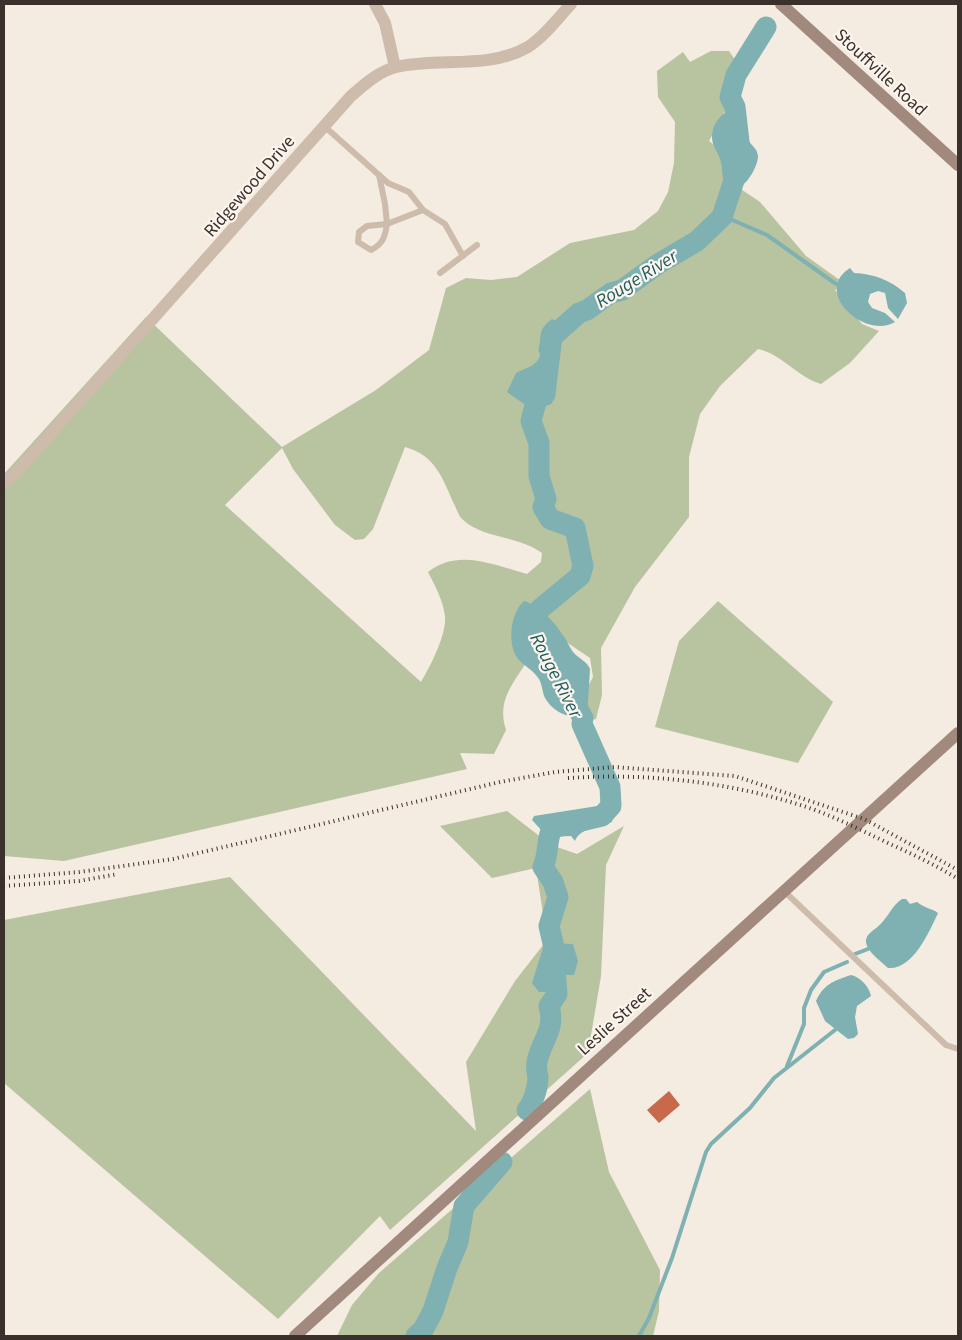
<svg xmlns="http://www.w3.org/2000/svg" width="962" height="1340" font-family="'Source Sans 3',sans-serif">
<rect width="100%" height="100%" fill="#f4ebe1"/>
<!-- green -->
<g fill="#b8c4a0" fill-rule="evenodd">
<path d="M 711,51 L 729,51 L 740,67 L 730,102 L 709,141 L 725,154 L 729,181 L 760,202 L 806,256 L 844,283 L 835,290 L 862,324 L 879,331 L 850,363 L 821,384 C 797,377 782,354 758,349 L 720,386 L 700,414 L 689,457 L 689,517 L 635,587 L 601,648 L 602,695 L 596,719 L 582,722 L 585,692 L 593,677 L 590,658 L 553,633 L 521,626 L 516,655 L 526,663 C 511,686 497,702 506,730 L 494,754 L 460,753 L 467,769 L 64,861 L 4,856 L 4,474 L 146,317 L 282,447 L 376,390 L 429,350 L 446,288 L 466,278 L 491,280 L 517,277 L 570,243 L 634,230 L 658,211 L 668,192 L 674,163 L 675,122 L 658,97 L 657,71 L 683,52 L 690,62 ZM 405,447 C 434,455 442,476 453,502 C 456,507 458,515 462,519 C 483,539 517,535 542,553 L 541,562 L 527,574 C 494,565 458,548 428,572 C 435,586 443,600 445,616 C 447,634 430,667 421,682 L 225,505 L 282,448 L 293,469 L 335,525 L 355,540 L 364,539 L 373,529 Z"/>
<path d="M 718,601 L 833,702 L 798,763 L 655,727 L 679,641 Z"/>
<path d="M 507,811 L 551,845 L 577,854 L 624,826 L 606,865 L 601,976 L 588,1053 L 390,1230 L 380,1216 L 278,1319 L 4,1083 L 4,920 L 230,877 L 476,1131 L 466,1062 L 515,981 L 547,940 L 536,868 L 492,878 L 440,826 Z"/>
<path d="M 590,1089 L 609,1172 L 660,1270 L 659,1311 L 653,1336 L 337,1336 L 352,1305 L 379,1273 Z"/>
</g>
<!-- water -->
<g fill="#7fb0b2">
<path d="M 737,106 L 744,114 C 744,121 744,130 746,137 C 750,145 757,147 758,156 C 758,168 741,198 727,185 C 721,180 723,170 721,163 C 720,155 712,146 712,138 C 712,122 723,112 737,106 Z"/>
<path d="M 850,268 L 854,273 C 874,274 890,280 905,293 L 907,303 L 898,319 L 888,308 L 885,293 L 878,291 L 870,294 L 868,302 L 872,308 L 885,313 L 895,322 C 865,340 812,292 850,268 Z"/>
<path d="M 552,319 L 564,325 L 555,398 L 551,404 L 534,411 L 507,392 L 516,373 C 521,370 529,368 534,364 C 550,352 529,334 552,319 Z"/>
<path d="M 524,601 C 541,606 555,623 565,638 C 568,643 570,648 573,652 C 579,659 587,661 590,669 L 587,718 C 572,719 556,714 547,701 C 542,695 543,686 539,679 C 534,671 526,667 520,661 C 506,647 510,613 524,601 Z"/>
<path d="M 604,805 L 614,808 L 612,822 C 600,826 580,828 575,841 L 571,836 L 544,837 L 544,833 L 532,820 L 534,816 Z"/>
<path d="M 902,899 L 906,899 L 910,904 L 917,902 C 924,908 931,908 938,913 C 929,932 913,970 888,968 C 880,960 858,946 869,934 C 874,929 880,926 884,920 C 892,911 891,907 902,899 Z"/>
<path d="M 553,943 L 573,944 L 578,961 L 574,975 L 565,975 L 556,992 L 539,992 L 532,983 L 543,948 Z"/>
<path d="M 851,975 C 860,977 869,986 871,996 L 857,1006 L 855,1017 L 858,1034 L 854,1038 L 848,1039 L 825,1021 L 816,1001 C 824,984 833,981 851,975 Z"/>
</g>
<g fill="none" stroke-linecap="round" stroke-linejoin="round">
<!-- stream -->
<g stroke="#7fb0b2" stroke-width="4">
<path d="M 723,216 L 767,235 L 836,284"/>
<path d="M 855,954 L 868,949"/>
<path d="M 787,1066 L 800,1034 L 804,1024 L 804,1008 L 811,990 L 824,972 L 847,962"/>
<path d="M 639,1336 L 649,1318 L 672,1258 L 706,1152 L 711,1144 L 750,1108 L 774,1078 L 835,1030"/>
</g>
<!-- river -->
<g stroke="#7fb0b2" stroke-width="21">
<path d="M 549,349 L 552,337 L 579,313 L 587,310 L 611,293 L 622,290 L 658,264 L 697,241 L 722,217 L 741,159 L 735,107 L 730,97 L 736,75 L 766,27"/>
<path d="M 536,635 L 531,624 L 540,609 L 580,576 L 583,566 L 575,528 L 550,519 L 543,507 L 546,499 L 539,476 L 539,443 L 531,421 L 541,383"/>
<path d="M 527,1110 C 533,1103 538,1088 538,1077 C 537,1073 536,1067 537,1062 C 541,1040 556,1031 549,1006 L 557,994 L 553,943 L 549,926 L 558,897 L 553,882 L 543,867 C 549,854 546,841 552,828 L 602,816 L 611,806 L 610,787 L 582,724 L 583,718 L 569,694"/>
<path d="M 416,1336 L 423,1330 L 433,1311 L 447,1268 L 458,1242 L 464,1206 L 502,1162"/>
</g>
</g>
<!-- building -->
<path fill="#c8694b" d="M 669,1091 L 680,1105 L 659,1123 L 647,1110 Z"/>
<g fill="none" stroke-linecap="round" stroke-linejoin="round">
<!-- lane -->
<g stroke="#cdbbac" stroke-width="6">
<path d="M 324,126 L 388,183 L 409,192 L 423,210 L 445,224 L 463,256"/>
<path d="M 379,175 L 385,204 L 387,224 L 423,210"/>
<path d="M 387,224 C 385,237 383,244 371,250 L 358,242 L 359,232 L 367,226 Z"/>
<path d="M 440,273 L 477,245"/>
<path d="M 784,891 L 946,1045 L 958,1049"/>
</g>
<!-- street -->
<g stroke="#cdbbac" stroke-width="12">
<path d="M 375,4 L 385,23 L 395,67"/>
<path d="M 4,483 L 21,467 L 351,96 C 364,85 379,71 396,67 C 440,57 488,70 528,47 C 545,36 558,18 571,4"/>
</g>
<!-- secondary -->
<g stroke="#a18a7d" stroke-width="12">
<path d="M 781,4 L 958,165"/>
<path d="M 295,1336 L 958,733"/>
</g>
<!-- rail -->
<g stroke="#3b302b" stroke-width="4" stroke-dasharray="1 4" stroke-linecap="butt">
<path d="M 568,778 C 645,773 723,781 797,804 C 828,813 858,829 888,843 C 912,854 936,865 958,879"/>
<path d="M 4,878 L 79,872 L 173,859 L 500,782 L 555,772 L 614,767 L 735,776 L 864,819 L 958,870"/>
<path d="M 4,886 L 79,881 L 118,874"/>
</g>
</g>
<g text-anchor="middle" stroke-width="4.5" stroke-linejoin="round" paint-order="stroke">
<!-- street labels -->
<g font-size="18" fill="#3b302b" stroke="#fbf5ee">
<text transform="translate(881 72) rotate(43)" y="6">Stouffville Road</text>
<text transform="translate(249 186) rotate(-49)" y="6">Ridgewood Drive</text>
<text transform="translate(614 1021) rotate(-42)" y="6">Leslie Street</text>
</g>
<!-- water labels -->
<g font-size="19" font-style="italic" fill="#1f5a5e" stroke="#fbf5ee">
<text transform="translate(636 278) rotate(-32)" y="7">Rouge River</text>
<text transform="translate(557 675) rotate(63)" y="7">Rouge River</text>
</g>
</g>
<!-- border -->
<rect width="962" height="1340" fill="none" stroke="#3b302b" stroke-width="10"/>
</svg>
